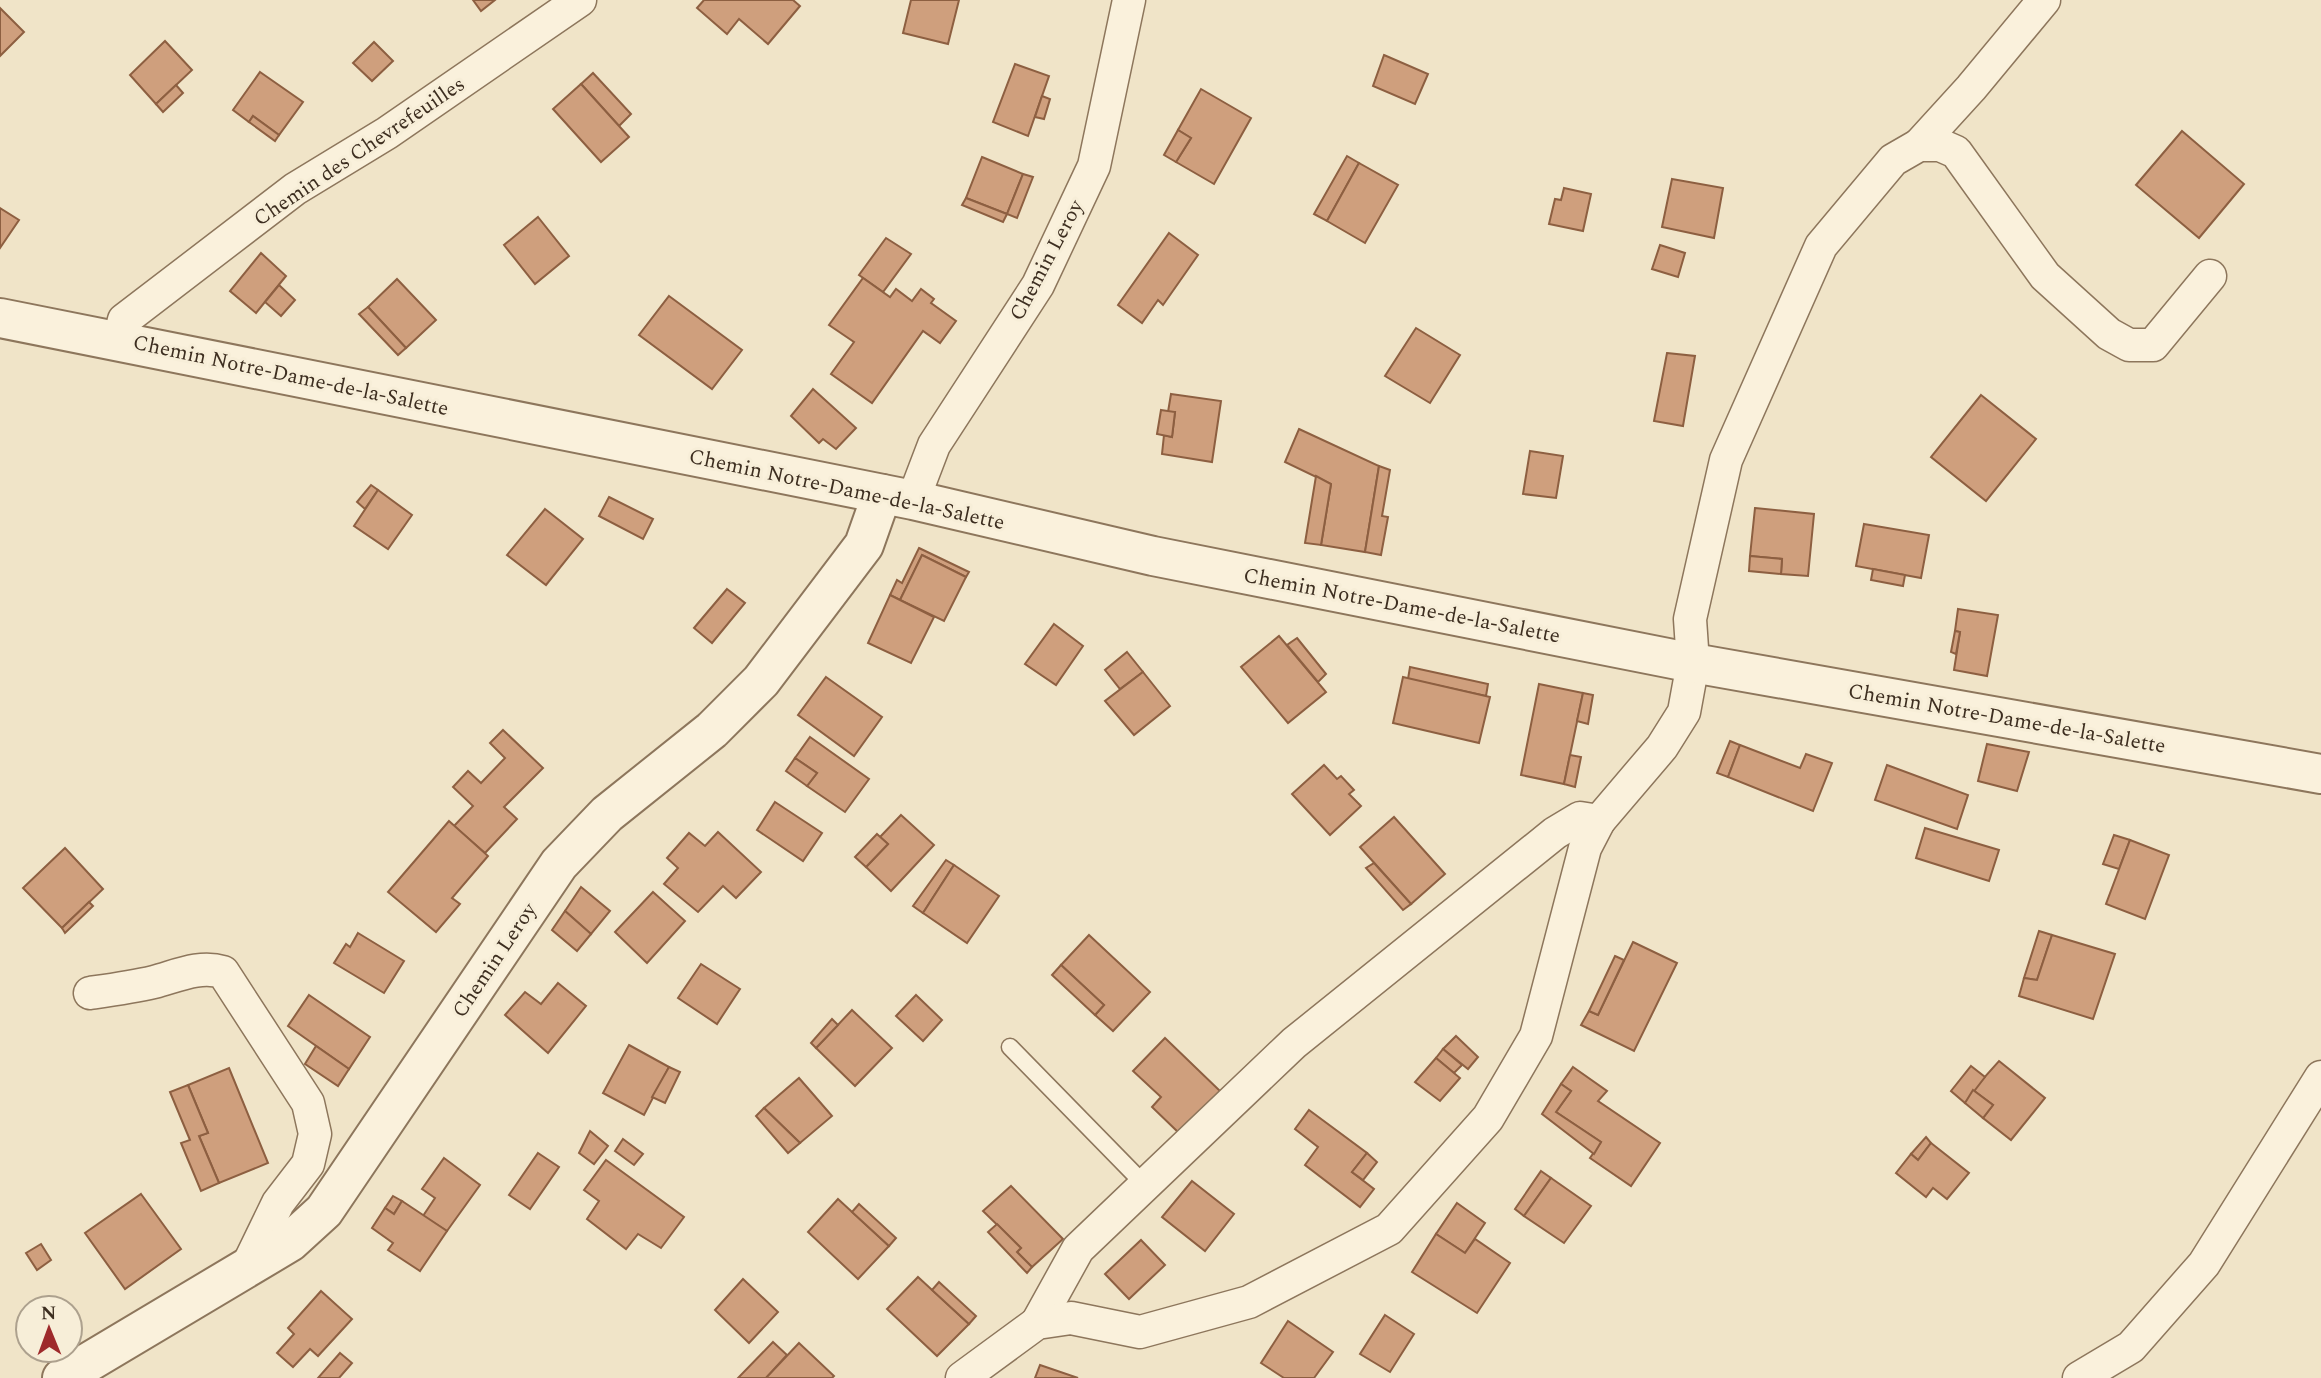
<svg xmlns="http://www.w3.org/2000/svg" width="2321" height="1378" font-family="Spectral,serif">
<rect width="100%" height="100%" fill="#f0e4c8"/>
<!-- building -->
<g fill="#cf9f7d" stroke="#8d5f41" stroke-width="2">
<path d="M 473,0 L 495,0 L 481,11 Z"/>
<path d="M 704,0 L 793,0 L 800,6 L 768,44 L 739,19 L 727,34 L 697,8 Z"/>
<path d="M 911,0 L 959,0 L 948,44 L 903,33 Z"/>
<path d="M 0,8 L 24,32 L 0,56 Z"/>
<path d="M 165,41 L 192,70 L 156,104 L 130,75 Z"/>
<path d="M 374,42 L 393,61 L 372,81 L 353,63 Z"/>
<path d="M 1384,55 L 1428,74 L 1415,104 L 1373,86 Z"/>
<path d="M 1015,64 L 1049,76 L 1028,136 L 993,122 Z"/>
<path d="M 260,72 L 303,102 L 279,135 L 253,116 L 249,122 L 233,110 Z"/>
<path d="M 593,73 L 631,114 L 619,126 L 581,84 Z"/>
<path d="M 581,84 L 629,137 L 601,162 L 553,109 Z"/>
<path d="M 176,85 L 183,93 L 163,112 L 156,104 Z"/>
<path d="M 1201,89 L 1251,118 L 1214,184 L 1176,162 L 1191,138 L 1178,130 Z"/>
<path d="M 1042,96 L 1050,99 L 1044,119 L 1035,117 Z"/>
<path d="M 253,116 L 279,135 L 275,141 L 249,122 Z"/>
<path d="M 1178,130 L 1191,138 L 1176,162 L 1164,155 Z"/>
<path d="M 2182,131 L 2244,184 L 2199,238 L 2136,185 Z"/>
<path d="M 1347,156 L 1359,163 L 1327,221 L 1314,214 Z"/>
<path d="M 982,157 L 1023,174 L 1007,214 L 966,198 Z"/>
<path d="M 1359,163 L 1398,185 L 1365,243 L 1327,221 Z"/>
<path d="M 1023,174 L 1033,177 L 1017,218 L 1007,214 Z"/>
<path d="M 1672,179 L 1723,188 L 1714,238 L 1662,227 Z"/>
<path d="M 1564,188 L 1591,194 L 1583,231 L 1549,224 L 1555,199 L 1561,200 Z"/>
<path d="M 966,198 L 1007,214 L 1003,222 L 962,205 Z"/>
<path d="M 0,208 L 19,220 L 0,248 Z"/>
<path d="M 538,217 L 569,256 L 535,284 L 504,245 Z"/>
<path d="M 1169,233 L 1198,255 L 1163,305 L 1158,300 L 1142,323 L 1118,305 Z"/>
<path d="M 886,238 L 911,254 L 883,292 L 859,275 Z"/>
<path d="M 1660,245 L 1685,253 L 1678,277 L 1652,269 Z"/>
<path d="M 261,253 L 286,276 L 256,313 L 230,291 Z"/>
<path d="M 863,278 L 890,297 L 896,289 L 912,301 L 921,289 L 934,299 L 931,303 L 956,321 L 940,343 L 923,331 L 872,403 L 831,374 L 854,342 L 829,325 Z"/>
<path d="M 397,279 L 436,320 L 406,348 L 368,307 Z"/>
<path d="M 279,285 L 295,300 L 281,316 L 265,302 Z"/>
<path d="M 669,296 L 742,350 L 712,389 L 639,335 Z"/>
<path d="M 368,307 L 406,348 L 398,355 L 359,314 Z"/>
<path d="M 1416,328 L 1460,355 L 1430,403 L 1385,376 Z"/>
<path d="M 1667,353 L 1695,356 L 1683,426 L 1654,421 Z"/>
<path d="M 813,389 L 856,428 L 836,449 L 823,439 L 819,443 L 791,416 Z"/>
<path d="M 1171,394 L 1221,401 L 1212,462 L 1162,454 L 1164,435 L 1172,437 L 1175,412 L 1168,412 Z"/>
<path d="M 1981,395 L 2036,439 L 1986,501 L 1931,457 Z"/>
<path d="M 1161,410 L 1175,412 L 1172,437 L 1157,434 Z"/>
<path d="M 1299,429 L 1379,466 L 1365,552 L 1321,545 L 1331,484 L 1285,462 Z"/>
<path d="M 1530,451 L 1563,456 L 1556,498 L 1523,494 Z"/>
<path d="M 1379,466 L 1390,470 L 1382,516 L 1388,517 L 1381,555 L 1365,552 Z"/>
<path d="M 1316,476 L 1331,484 L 1321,545 L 1305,543 Z"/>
<path d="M 371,485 L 378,490 L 365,509 L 357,502 Z"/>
<path d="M 378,490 L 412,515 L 388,549 L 354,526 Z"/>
<path d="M 609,497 L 653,519 L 643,539 L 599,516 Z"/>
<path d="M 1755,508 L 1814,514 L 1808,576 L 1781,574 L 1782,559 L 1750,556 Z"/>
<path d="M 545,509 L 583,539 L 546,585 L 507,555 Z"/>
<path d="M 1864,524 L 1929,535 L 1921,578 L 1856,566 Z"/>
<path d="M 919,548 L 969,572 L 966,577 L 922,555 L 900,600 L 890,595 L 897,580 L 902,583 Z"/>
<path d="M 922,555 L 966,577 L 944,621 L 900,600 Z"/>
<path d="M 1750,556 L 1782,559 L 1781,574 L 1749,571 Z"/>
<path d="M 1873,569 L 1905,575 L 1903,586 L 1871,580 Z"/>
<path d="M 727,589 L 745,603 L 712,643 L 694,628 Z"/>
<path d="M 890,595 L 934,617 L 911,663 L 868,643 Z"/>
<path d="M 1958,609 L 1998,615 L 1987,676 L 1954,670 L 1960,632 L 1955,631 Z"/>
<path d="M 1054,624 L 1083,646 L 1056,685 L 1025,664 Z"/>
<path d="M 1955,631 L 1960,632 L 1956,654 L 1951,652 Z"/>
<path d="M 1279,636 L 1326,692 L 1288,723 L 1241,667 Z"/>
<path d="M 1297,638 L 1326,674 L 1318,682 L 1287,645 Z"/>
<path d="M 1127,652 L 1143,672 L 1120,689 L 1105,670 Z"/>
<path d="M 1410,667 L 1488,684 L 1486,696 L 1408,679 Z"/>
<path d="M 1143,672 L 1170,706 L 1134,735 L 1105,701 Z"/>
<path d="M 826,677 L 882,717 L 854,756 L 798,715 Z"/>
<path d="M 1403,677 L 1490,697 L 1479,743 L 1393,723 Z"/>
<path d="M 1539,684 L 1583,693 L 1564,784 L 1521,775 Z"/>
<path d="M 1583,693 L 1593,695 L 1588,724 L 1577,721 Z"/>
<path d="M 503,730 L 543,768 L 504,807 L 517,819 L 485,853 L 454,826 L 473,806 L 453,787 L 468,771 L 481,783 L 505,758 L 490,743 Z"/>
<path d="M 810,737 L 869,779 L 845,812 L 807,786 L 817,773 L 795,758 Z"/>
<path d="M 1730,741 L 1740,745 L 1728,777 L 1717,773 Z"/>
<path d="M 1987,744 L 2029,752 L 2017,791 L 1978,781 Z"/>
<path d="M 1740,745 L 1800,768 L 1806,754 L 1832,763 L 1813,811 L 1728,777 Z"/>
<path d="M 1570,755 L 1581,757 L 1575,787 L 1564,784 Z"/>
<path d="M 795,758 L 817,773 L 807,786 L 786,771 Z"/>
<path d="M 1324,765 L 1337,779 L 1341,776 L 1354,790 L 1349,794 L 1361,806 L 1330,835 L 1292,794 Z"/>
<path d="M 1887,765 L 1968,795 L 1957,829 L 1875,800 Z"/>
<path d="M 775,802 L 822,833 L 803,861 L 757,830 Z"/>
<path d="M 901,815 L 934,845 L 891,891 L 866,867 L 888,844 L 880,837 Z"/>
<path d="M 1394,817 L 1445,874 L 1411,904 L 1360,847 Z"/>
<path d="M 449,821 L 488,856 L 452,898 L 460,904 L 436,932 L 388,892 Z"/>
<path d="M 1925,828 L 1999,850 L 1989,881 L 1916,858 Z"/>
<path d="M 718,832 L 761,872 L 736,898 L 723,886 L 698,912 L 664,884 L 678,868 L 667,858 L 689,833 L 705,846 Z"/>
<path d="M 877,834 L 888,844 L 866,867 L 855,857 Z"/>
<path d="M 2114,835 L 2130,840 L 2119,869 L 2103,864 Z"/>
<path d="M 2130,840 L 2169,855 L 2145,919 L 2106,904 Z"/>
<path d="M 65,848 L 103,889 L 62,928 L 23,888 Z"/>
<path d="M 946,860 L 954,865 L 923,913 L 913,906 Z"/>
<path d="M 1374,863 L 1411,904 L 1403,910 L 1366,868 Z"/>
<path d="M 954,865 L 999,896 L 967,943 L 923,913 Z"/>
<path d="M 581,887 L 610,911 L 591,934 L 565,911 Z"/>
<path d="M 653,892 L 685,921 L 647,963 L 615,932 Z"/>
<path d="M 89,902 L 93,906 L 65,933 L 62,928 Z"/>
<path d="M 565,911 L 591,934 L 577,951 L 552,930 Z"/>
<path d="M 2039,931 L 2052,935 L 2037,980 L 2024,978 Z"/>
<path d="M 358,933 L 404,961 L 384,993 L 334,963 L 346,944 L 350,947 Z"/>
<path d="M 1089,935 L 1150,992 L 1113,1031 L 1095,1015 L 1104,1005 L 1061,965 Z"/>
<path d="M 2052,935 L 2115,954 L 2093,1019 L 2019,996 L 2024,978 L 2037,980 Z"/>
<path d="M 1633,942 L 1677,963 L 1634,1051 L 1581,1025 L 1589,1011 L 1598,1015 Z"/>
<path d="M 1615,956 L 1624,960 L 1598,1015 L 1589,1011 Z"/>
<path d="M 701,964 L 740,989 L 717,1024 L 678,998 Z"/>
<path d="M 1061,965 L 1104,1005 L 1095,1015 L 1052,975 Z"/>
<path d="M 558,983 L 586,1006 L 548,1053 L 505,1015 L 525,992 L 541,1004 Z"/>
<path d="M 309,995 L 370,1037 L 349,1069 L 288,1026 Z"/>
<path d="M 916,995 L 942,1020 L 923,1041 L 896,1016 Z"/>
<path d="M 852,1010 L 892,1048 L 855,1086 L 816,1048 Z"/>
<path d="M 832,1019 L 838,1025 L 816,1048 L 811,1043 Z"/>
<path d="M 1456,1036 L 1478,1057 L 1468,1069 L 1443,1049 Z"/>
<path d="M 1165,1038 L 1220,1091 L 1179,1133 L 1152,1107 L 1161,1097 L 1133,1071 Z"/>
<path d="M 629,1045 L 669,1067 L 644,1115 L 603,1093 Z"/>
<path d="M 316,1046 L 349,1069 L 338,1086 L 305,1064 Z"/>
<path d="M 1443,1049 L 1462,1065 L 1454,1073 L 1436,1058 Z"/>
<path d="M 1436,1058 L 1460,1078 L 1440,1101 L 1415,1082 Z"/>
<path d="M 1999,1061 L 2045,1098 L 2011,1140 L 1983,1118 L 1993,1105 L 1973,1090 Z"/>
<path d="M 1971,1066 L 1985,1077 L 1965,1103 L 1951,1091 Z"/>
<path d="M 669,1067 L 680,1072 L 665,1103 L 652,1097 Z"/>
<path d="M 1573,1067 L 1607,1091 L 1598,1101 L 1660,1143 L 1631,1186 L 1590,1158 L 1601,1142 L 1556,1112 L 1571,1091 L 1561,1084 Z"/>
<path d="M 229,1068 L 268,1163 L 219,1183 L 199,1136 L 208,1133 L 188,1085 Z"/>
<path d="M 799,1078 L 832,1116 L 800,1143 L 764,1108 Z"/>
<path d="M 1561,1084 L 1571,1091 L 1556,1112 L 1601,1142 L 1594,1154 L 1542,1114 Z"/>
<path d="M 188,1085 L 208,1133 L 199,1136 L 219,1183 L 201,1191 L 181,1143 L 190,1140 L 170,1092 Z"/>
<path d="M 1973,1090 L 1993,1105 L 1983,1118 L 1965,1103 Z"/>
<path d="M 764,1108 L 800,1143 L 788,1153 L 756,1116 Z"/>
<path d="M 1309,1110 L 1367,1153 L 1352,1172 L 1374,1189 L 1360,1207 L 1305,1165 L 1318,1147 L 1295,1129 Z"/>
<path d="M 590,1131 L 608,1146 L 594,1164 L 579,1153 Z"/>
<path d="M 1926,1137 L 1931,1143 L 1918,1160 L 1911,1154 Z"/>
<path d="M 623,1139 L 643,1154 L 634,1165 L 615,1151 Z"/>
<path d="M 1931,1143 L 1969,1173 L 1947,1199 L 1933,1188 L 1926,1197 L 1896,1173 L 1911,1154 L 1918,1160 Z"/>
<path d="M 538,1153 L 559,1167 L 530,1209 L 509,1195 Z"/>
<path d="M 1367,1153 L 1377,1162 L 1363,1180 L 1352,1172 Z"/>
<path d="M 444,1158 L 480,1185 L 447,1231 L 423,1216 L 435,1198 L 422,1189 Z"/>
<path d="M 606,1160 L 684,1217 L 661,1248 L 638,1234 L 626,1249 L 587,1219 L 599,1201 L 584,1190 Z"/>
<path d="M 1541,1171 L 1551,1178 L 1524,1216 L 1515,1209 Z"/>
<path d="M 1551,1178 L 1591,1206 L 1564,1243 L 1524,1216 Z"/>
<path d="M 1192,1181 L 1234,1214 L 1205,1251 L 1162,1217 Z"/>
<path d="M 1011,1186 L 1063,1239 L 1032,1267 L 1017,1252 L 1021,1248 L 983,1211 Z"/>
<path d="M 141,1194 L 181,1249 L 125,1289 L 85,1233 Z"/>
<path d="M 393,1196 L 402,1201 L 394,1214 L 385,1208 Z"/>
<path d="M 838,1199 L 889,1246 L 858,1279 L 808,1232 Z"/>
<path d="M 402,1201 L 447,1231 L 420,1271 L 388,1250 L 393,1243 L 372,1228 L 385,1208 L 394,1214 Z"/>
<path d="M 1457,1203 L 1485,1223 L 1465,1253 L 1436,1234 Z"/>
<path d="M 859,1204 L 896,1238 L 889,1246 L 852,1212 Z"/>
<path d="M 997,1224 L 1021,1248 L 1017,1252 L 1032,1267 L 1027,1273 L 988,1232 Z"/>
<path d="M 1436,1234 L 1465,1253 L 1475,1239 L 1510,1263 L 1477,1313 L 1412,1272 Z"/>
<path d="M 1141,1240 L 1165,1265 L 1129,1299 L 1105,1274 Z"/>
<path d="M 41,1244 L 51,1260 L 37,1270 L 26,1253 Z"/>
<path d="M 918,1277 L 969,1324 L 937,1356 L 887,1309 Z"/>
<path d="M 743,1279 L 778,1312 L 749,1343 L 715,1310 Z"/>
<path d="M 939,1282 L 976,1316 L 969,1324 L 932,1290 Z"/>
<path d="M 321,1291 L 352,1319 L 318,1356 L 310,1349 L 293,1367 L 277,1353 L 294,1334 L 288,1328 Z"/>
<path d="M 1385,1315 L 1414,1334 L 1390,1372 L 1360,1354 Z"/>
<path d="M 1288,1321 L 1333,1352 L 1314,1378 L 1284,1378 L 1261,1363 Z"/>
<path d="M 773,1342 L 787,1355 L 766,1378 L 738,1378 Z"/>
<path d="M 799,1343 L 834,1376 L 832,1378 L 766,1378 Z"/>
<path d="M 340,1353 L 352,1363 L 339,1378 L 318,1378 Z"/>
<path d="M 1040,1365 L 1078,1378 L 1035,1378 Z"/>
</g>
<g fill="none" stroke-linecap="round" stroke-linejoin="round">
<!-- service casing -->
<g stroke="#8d765c" stroke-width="19">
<path id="service" d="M 1010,1047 L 1146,1186"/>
</g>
<!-- minor casing -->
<g stroke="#8d765c" stroke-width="35">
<g id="minor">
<path d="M 1919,145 L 1971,88 L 2044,0"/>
<path d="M 119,340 L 124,320 L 295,189 L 387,133 L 580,0"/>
<path d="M 913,500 L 934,445 L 1038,285 L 1094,166 L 1129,0"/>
<path d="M 90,993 C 111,990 133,987 154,982 C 177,976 199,965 223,972 L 308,1103 L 315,1134 L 308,1164 L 278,1203 L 246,1269"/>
<path d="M 1037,1323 L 1078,1249 L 1294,1043 L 1555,833 L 1580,818 L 1599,821"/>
<path d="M 962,1378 L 1037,1323 L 1071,1318 L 1140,1332 L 1249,1302 L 1389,1229 L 1488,1118 L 1536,1036 L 1585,848 L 1599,821 L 1662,747 L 1684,712 L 1693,663 L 1690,619 L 1726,460 L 1821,246 L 1893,160 L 1919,145 L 1940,145 L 1956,152 L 2045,276 L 2109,334 L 2129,345 L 2153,345 L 2210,276"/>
<path d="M 2079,1378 L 2131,1347 L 2204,1264 L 2321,1077"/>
</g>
</g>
<!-- tertiary casing -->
<g stroke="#8d765c" stroke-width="42">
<g id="tertiary">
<path d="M 0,318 L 913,500 L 1153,556 L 1693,663 L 2321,774"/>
<path d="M 62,1378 L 290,1242 L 324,1211 L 559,864 L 607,814 L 712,730 L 761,681 L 864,545 L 882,494"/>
</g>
</g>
<!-- service -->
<use href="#service" stroke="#faf1dc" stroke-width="16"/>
<!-- minor -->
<use href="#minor" stroke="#faf1dc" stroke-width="32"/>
<!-- tertiary -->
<use href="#tertiary" stroke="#faf1dc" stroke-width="38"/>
</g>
<g text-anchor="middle" stroke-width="6" stroke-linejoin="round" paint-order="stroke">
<!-- street labels -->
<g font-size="21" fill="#3d2e20" stroke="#f7eed8">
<text transform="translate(359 151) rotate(-34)" y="7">Chemin des Chevrefeuilles</text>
<text transform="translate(1046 260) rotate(-62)" y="7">Chemin Leroy</text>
<text transform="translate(291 375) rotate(12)" y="7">Chemin Notre-Dame-de-la-Salette</text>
<text transform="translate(847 489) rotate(12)" y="7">Chemin Notre-Dame-de-la-Salette</text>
<text transform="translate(1402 605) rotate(11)" y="7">Chemin Notre-Dame-de-la-Salette</text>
<text transform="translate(2007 718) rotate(10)" y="7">Chemin Notre-Dame-de-la-Salette</text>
<text transform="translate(494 960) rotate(-56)" y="7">Chemin Leroy</text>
</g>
</g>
<!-- north arrow -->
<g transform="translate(49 1329) rotate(359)"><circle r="33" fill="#f7eed8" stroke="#ada18e" stroke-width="2"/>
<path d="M0-5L12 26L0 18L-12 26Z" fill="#9e2a2b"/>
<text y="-10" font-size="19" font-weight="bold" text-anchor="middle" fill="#3d2e20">N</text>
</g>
</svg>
